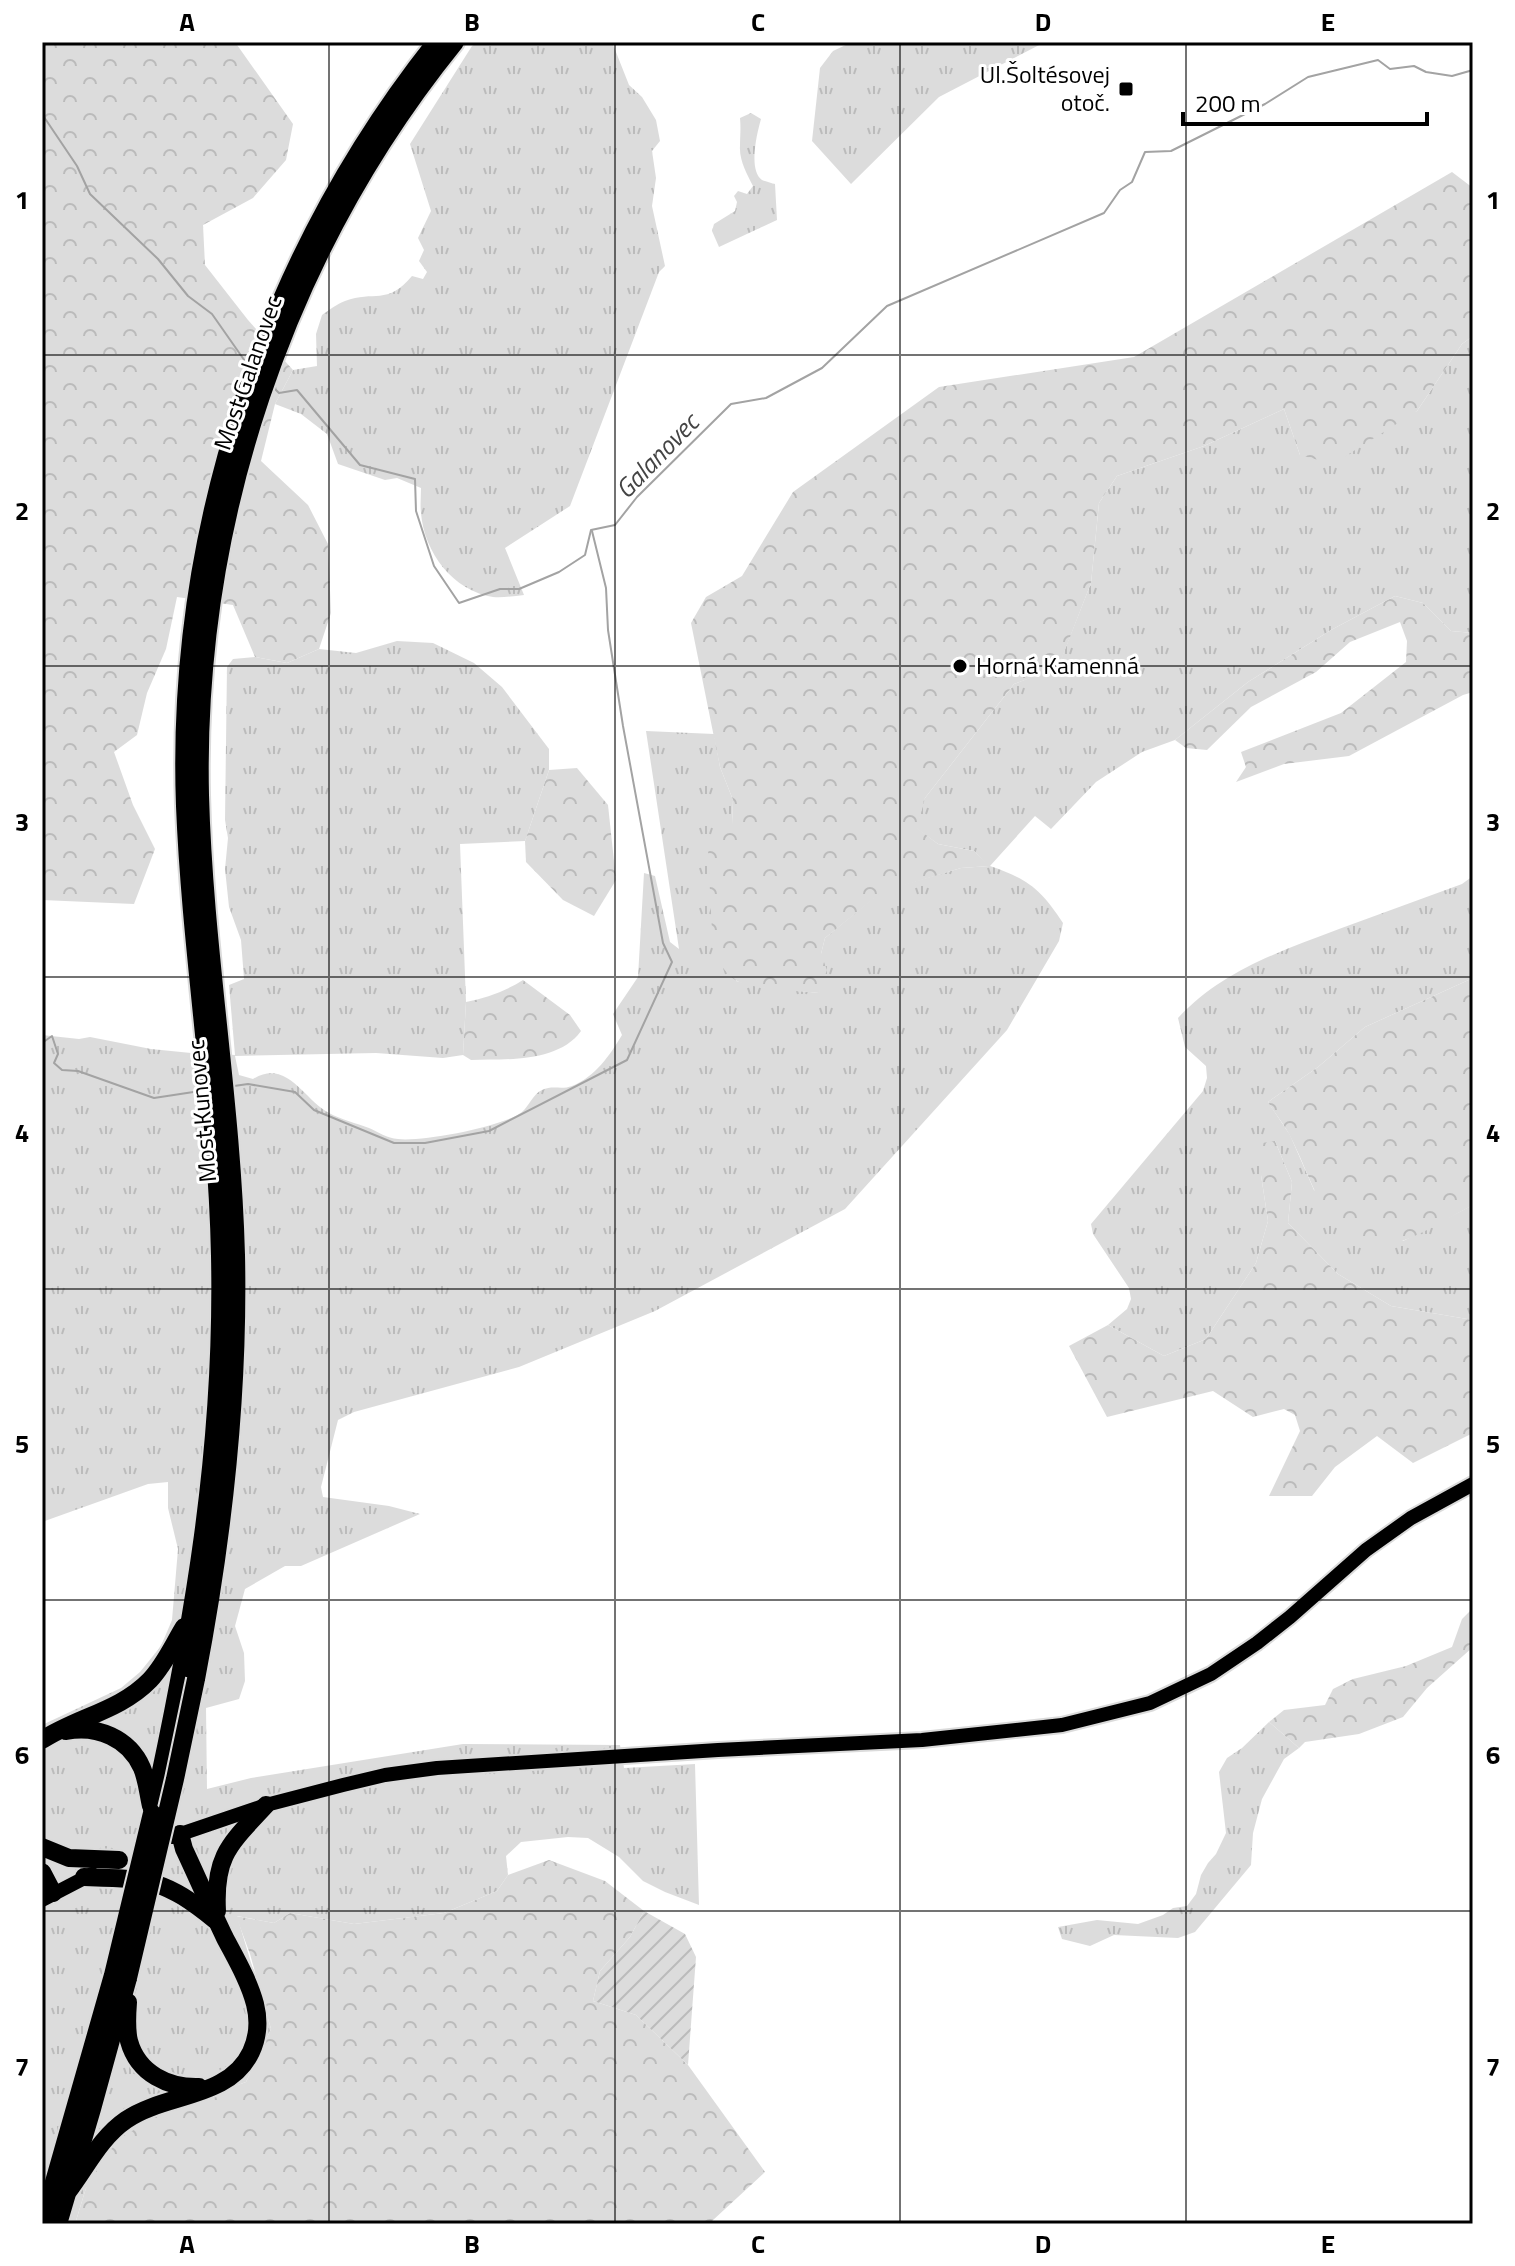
<svg xmlns="http://www.w3.org/2000/svg" width="1515" height="2266" font-family="'Titillium Web',sans-serif">
<defs>
<pattern id="grass-tufts" width="24" height="20" patternUnits="userSpaceOnUse" patternTransform="scale(2)"><rect width="24" height="20" fill="#dcdcdc"/><path d="M3 7l-1-3M5 7V3M7 7l1-3M15 17l-1-3M17 17v-4M19 17l1-3" fill="none" stroke="#bbb"/></pattern>
<pattern id="forest-crowns" width="20" height="18" patternUnits="userSpaceOnUse" patternTransform="scale(2)"><rect width="20" height="18" fill="#dcdcdc"/><path d="M2 6a3 3 0 1 1 6 0M12 15a3 3 0 1 1 6 0" fill="none" stroke="#bbb"/></pattern>
<pattern id="garden-furrows" width="10" height="10" patternUnits="userSpaceOnUse" patternTransform="scale(2)"><rect width="10" height="10" fill="#dcdcdc"/><path d="M-1 1l2-2M0 10L10 0M9 11l2-2" fill="none" stroke="#bbb"/></pattern>
</defs>
<rect width="100%" height="100%" fill="#fff"/>
<!-- grass -->
<g fill="url(#grass-tufts)">
<path d="M 479,42 L 612,42 L 629,85 L 642,97 L 656,120 L 660,141 L 652,151 L 656,178 L 652,206 L 665,266 L 659,272 L 570,506 L 505,548 L 524,595 C 514,596 502,598 493,597 C 453,591 424,552 421,513 C 420,505 421,496 421,488 L 397,478 L 385,480 L 338,464 L 327,434 L 301,414 L 275,404 L 293,370 L 317,366 L 316,334 L 322,315 C 329,310 337,304 345,301 C 374,290 387,306 412,276 L 423,279 L 427,272 L 419,261 L 424,250 L 418,238 L 431,211 L 410,144 L 472,46 Z"/>
<path d="M 852,42 L 1045,42 L 939,97 L 851,184 L 812,141 L 820,68 L 833,51 Z"/>
<path d="M 751,113 L 761,119 C 757,133 748,170 762,180 C 762,180 774,184 775,184 L 777,220 L 719,247 L 712,231 L 714,224 L 735,211 L 737,202 L 734,196 L 738,191 L 747,194 L 753,186 C 747,174 739,160 740,146 C 740,136 741,129 740,118 Z"/>
<path d="M 1473,336 L 1473,633 L 1451,631 L 1423,603 L 1395,596 L 1331,630 L 1248,682 L 1175,740 L 1142,752 L 1096,782 L 1051,829 L 1035,816 L 990,866 C 1028,879 1041,889 1063,923 L 1059,941 L 1007,1030 L 845,1209 L 655,1311 L 519,1367 L 354,1412 L 338,1420 L 321,1487 L 323,1497 L 389,1506 L 420,1514 L 301,1566 L 285,1566 L 245,1589 L 235,1626 L 244,1653 L 245,1681 L 239,1699 L 206,1708 L 207,1789 L 251,1778 L 463,1744 L 620,1745 L 624,1768 L 695,1764 L 699,1905 L 665,1892 L 643,1881 L 619,1857 L 588,1838 L 568,1837 L 521,1842 L 506,1856 L 508,1875 L 497,1891 L 444,1913 L 354,1924 L 290,1913 L 274,1923 L 237,1916 L 271,2029 L 246,2082 L 166,2111 L 86,2188 L 75,2224 L 42,2224 L 42,1725 L 121,1688 L 140,1672 L 161,1646 L 172,1620 L 178,1549 L 168,1508 L 168,1482 L 148,1484 L 42,1522 L 42,1035 L 79,1039 L 90,1037 L 151,1049 L 191,1053 L 235,1055 L 229,985 L 244,979 L 241,940 L 229,907 L 225,869 L 228,838 L 225,820 L 227,667 L 233,659 L 255,657 L 287,663 L 319,649 L 356,653 L 397,641 L 433,643 L 474,663 L 502,687 L 549,749 L 549,770 L 525,841 L 460,844 L 466,1002 L 463,1055 L 443,1058 L 376,1053 L 235,1056 L 239,1075 L 253,1079 C 287,1058 304,1100 329,1113 C 342,1120 356,1123 369,1128 C 378,1132 387,1138 398,1139 C 421,1142 503,1127 522,1112 C 529,1106 533,1094 542,1090 C 552,1085 562,1090 572,1086 C 595,1077 610,1055 622,1035 L 613,1014 L 638,977 L 644,873 L 655,876 L 670,942 L 679,949 L 646,731 L 714,734 L 720,767 L 733,800 L 732,824 L 736,981 L 763,987 L 819,993 L 821,954 L 825,938 L 882,891 L 961,868 L 989,866 L 974,851 L 938,844 L 916,828 L 925,798 L 1014,684 L 1058,667 L 1091,583 L 1099,503 L 1117,476 L 1204,446 L 1284,409 L 1300,455 L 1417,411 L 1462,344 Z"/>
<path d="M 1473,876 L 1473,978 L 1365,1027 L 1318,1067 L 1268,1102 L 1290,1135 L 1314,1190 L 1403,1241 L 1473,1205 L 1473,1320 L 1391,1306 L 1338,1274 L 1288,1223 L 1292,1182 L 1275,1141 L 1261,1175 L 1268,1221 L 1256,1263 L 1206,1339 L 1164,1356 L 1108,1325 L 1127,1309 L 1131,1299 L 1129,1288 L 1093,1234 L 1091,1224 L 1203,1091 L 1207,1078 L 1206,1066 L 1185,1047 L 1178,1018 C 1223,970 1279,952 1339,929 C 1380,914 1421,899 1462,884 Z"/>
<path d="M 1269,1722 L 1299,1748 L 1284,1759 L 1262,1799 L 1253,1833 L 1251,1865 L 1195,1932 L 1178,1938 L 1114,1935 L 1090,1946 L 1062,1939 L 1058,1927 L 1097,1920 L 1138,1924 L 1163,1915 L 1173,1908 L 1187,1906 L 1196,1894 L 1201,1875 L 1208,1863 L 1216,1854 L 1226,1833 L 1219,1772 L 1227,1758 L 1242,1748 Z"/>
</g>
<!-- forest -->
<g fill="url(#forest-crowns)">
<path d="M 42,42 L 235,42 L 293,124 L 286,160 L 253,198 L 203,225 L 205,265 L 248,320 L 293,370 L 275,404 L 261,461 L 308,505 L 328,544 L 331,613 L 319,649 L 287,663 L 255,657 L 233,605 L 177,597 L 166,649 L 147,693 L 137,735 L 114,752 L 133,805 L 155,849 L 134,904 L 42,900 Z"/>
<path d="M 1452,172 L 1473,188 L 1473,336 L 1462,344 L 1417,411 L 1333,464 L 1300,455 L 1284,409 L 1204,446 L 1117,476 L 1099,503 L 1091,583 L 1058,668 L 1014,684 L 925,798 L 917,828 L 938,844 L 974,851 L 990,866 L 961,868 L 882,892 L 825,938 L 821,954 L 827,970 L 819,993 C 800,991 752,989 737,981 C 726,975 718,961 713,951 L 708,852 L 732,824 L 733,800 L 720,767 L 691,623 L 706,597 L 742,576 L 793,492 L 939,387 L 1134,357 Z"/>
<path d="M 1395,596 L 1423,603 L 1451,631 L 1473,633 L 1473,692 L 1463,695 L 1349,756 L 1284,764 L 1236,782 L 1246,767 L 1241,752 L 1341,713 L 1406,662 L 1407,641 L 1400,622 L 1350,642 L 1316,672 L 1251,707 L 1207,750 L 1186,748 L 1175,740 L 1248,682 L 1331,630 Z"/>
<path d="M 577,768 L 608,805 L 616,880 L 594,916 L 563,900 L 526,862 L 525,841 L 549,770 Z"/>
<path d="M 1473,978 L 1473,1205 C 1452,1216 1423,1234 1402,1241 C 1330,1263 1316,1186 1291,1138 C 1285,1125 1275,1114 1268,1102 L 1318,1067 L 1365,1027 Z"/>
<path d="M 523,980 L 570,1015 L 581,1031 C 558,1063 505,1059 471,1060 L 463,1055 L 466,1002 C 486,998 506,991 523,980 Z"/>
<path d="M 1275,1141 L 1292,1182 L 1288,1223 L 1338,1274 L 1391,1306 L 1473,1320 L 1473,1433 L 1413,1463 L 1377,1436 L 1335,1467 L 1312,1496 L 1269,1496 L 1300,1431 L 1295,1415 L 1284,1409 L 1253,1417 L 1213,1391 L 1107,1417 L 1069,1346 L 1108,1325 L 1164,1356 L 1206,1339 L 1256,1263 L 1268,1221 L 1261,1175 L 1262,1143 Z"/>
<path d="M 1473,1608 L 1473,1647 L 1427,1688 L 1403,1717 L 1359,1734 L 1305,1742 L 1299,1748 L 1269,1722 L 1284,1710 L 1325,1705 L 1333,1689 L 1353,1679 L 1406,1666 L 1452,1647 L 1462,1619 Z"/>
<path d="M 549,1860 L 605,1881 L 644,1911 L 630,1937 L 600,1971 L 593,2001 L 636,2015 L 688,2065 L 765,2172 L 712,2221 L 708,2224 L 75,2224 L 86,2188 L 115,2141 L 166,2111 L 246,2082 L 271,2029 L 250,1954 L 236,1916 L 274,1923 L 290,1913 L 354,1924 L 444,1913 L 497,1891 L 508,1875 Z"/>
</g>
<!-- garden -->
<path fill="url(#garden-furrows)" d="M 644,1911 L 685,1934 L 696,1957 L 688,2065 L 636,2015 L 593,2001 L 600,1971 L 630,1937 Z"/>
<g fill="none" stroke-linecap="round" stroke-linejoin="round">
<!-- stream -->
<g stroke="#a3a3a3" stroke-width="2">
<path d="M 42,114 L 77,166 L 90,194 L 158,259 L 188,296 L 212,314 L 247,364"/>
<path d="M 273,387 L 279,393 L 297,390 L 360,465 L 415,479 L 416,511 L 434,566 L 459,603 L 500,589 L 519,589 L 559,572 L 585,555 L 591,530 L 615,525 L 637,497 L 731,404 L 766,398 L 822,368 L 887,306 L 1104,213 L 1120,190 L 1132,182 L 1145,152 L 1171,151 L 1265,104 L 1308,77 L 1378,60 L 1390,69 L 1414,66 L 1426,72 L 1452,76 L 1473,70"/>
<path d="M 42,1043 L 52,1036 L 58,1054 L 54,1063 L 62,1070 L 78,1071 L 154,1098 L 200,1091"/>
<path d="M 234,1086 L 248,1084 L 295,1092 L 314,1110 L 394,1143 L 425,1143 L 489,1131 L 627,1060 L 672,962 L 663,943 L 623,726 L 608,630 L 606,588 L 592,531"/>
</g>
<!-- major casing -->
<g stroke="#dbdbdb" stroke-width="18">
<g id="major">
<path d="M 172,1837 L 266,1805 L 343,1785 L 385,1775 L 437,1768 L 718,1750 L 922,1740 L 1062,1725 L 1150,1703 L 1211,1674 L 1257,1643 L 1290,1617 L 1366,1550 L 1411,1518 L 1473,1484"/>
<path d="M 42,1900 L 92,1874"/>
</g>
</g>
<!-- highway casing -->
<g stroke="#dbdbdb" stroke-width="22">
<g id="highway">
<path d="M 196,1679 C 223,1539 239,1397 236,1255 C 232,1101 204,949 200,795 C 194,524 284,253 455,42"/>
<path d="M 66,1731 C 97,1725 129,1738 142,1768 C 147,1780 148,1793 151,1806"/>
<path d="M 42,1740 C 77,1717 120,1711 150,1680 C 165,1664 173,1645 184,1627"/>
<path d="M 152,1813 C 193,1625 224,1449 220,1256 C 217,1105 191,956 185,806 C 175,532 266,256 436,42"/>
<path d="M 42,1847 L 69,1858 L 119,1860"/>
<path d="M 42,1872 L 53,1893"/>
<path d="M 84,1877 C 149,1879 163,1878 215,1920"/>
<path d="M 217,1911 C 214,1855 230,1844 266,1805"/>
<path d="M 128,2002 C 127,2015 126,2029 129,2041 C 138,2074 169,2088 199,2087"/>
<path d="M 69,2190 C 87,2166 101,2137 126,2120 C 165,2093 229,2099 251,2052 C 258,2037 259,2020 255,2004 C 249,1981 236,1959 225,1938 C 211,1909 198,1879 184,1849 L 180,1834"/>
<path d="M 42,2224 L 113,1975"/>
<path d="M 58,2224 L 92,2109 L 128,1978"/>
</g>
</g>
<!-- major -->
<use href="#major" stroke="#000" stroke-width="14"/>
<!-- highway -->
<use href="#highway" stroke="#000" stroke-width="18"/>
<!-- highway-bridge casing -->
<g stroke="#dbdbdb" stroke-width="22" stroke-linecap="butt">
<g id="highway-bridge">
<path d="M 113,1975 L 152,1813"/>
<path d="M 128,1978 L 175,1779 L 196,1679"/>
</g>
</g>
<!-- highway-bridge -->
<use href="#highway-bridge" stroke="#000" stroke-width="18"/>
</g>
<!-- grid -->
<path fill="none" stroke="#000" stroke-width="2" stroke-opacity="0.55" d="M 329,42 L 329,2224M 615,42 L 615,2224M 900,42 L 900,2224M 1186,42 L 1186,2224M 42,355 L 1473,355M 42,666 L 1473,666M 42,977 L 1473,977M 42,1289 L 1473,1289M 42,1600 L 1473,1600M 42,1911 L 1473,1911"/>
<!-- markers -->
<g fill="#000" stroke="#fff" stroke-width="3">
<rect x="1118" y="81" width="16" height="16" rx="4"/>
<circle cx="960" cy="666" r="8"/>
</g>
<g text-anchor="middle" stroke-width="6" stroke-linejoin="round" paint-order="stroke">
<!-- poi labels -->
<g font-size="24" fill="#000" stroke="#fff" text-anchor="end">
<text x="1110" y="83">Ul.Šoltésovej<tspan x="1110" dy="28">otoč.</tspan></text>
<text x="976" y="674" text-anchor="start">Horná Kamenná</text>
</g>
<!-- street labels -->
<g font-size="24" fill="#000" stroke="#fff">
<text transform="translate(248 373) rotate(-71)" y="8">Most Galanovec</text>
<text transform="translate(202 1111) rotate(-95)" y="8">Most Kunovec</text>
</g>
<!-- water labels -->
<g font-size="26" font-style="italic" fill="#444" stroke="#fff">
<text transform="translate(657 456) rotate(-46)" y="9">Galanovec</text>
</g>
</g>
<!-- border -->
<rect width="1515" height="2266" fill="none" stroke="#ffffff" stroke-width="88"/>
<!-- scale -->
<path d="M1183 112v12h244v-12" fill="none" stroke="#000000" stroke-width="4"/>
<text x="1195" y="112" font-size="24" fill="#000000" stroke="#ffffff" stroke-width="6" paint-order="stroke">200 m</text>
<rect x="44" y="44" width="1427" height="2178" fill="none" stroke="#000" stroke-width="3"/>
<g font-size="26" text-anchor="middle" font-weight="bold" fill="#000">
<text x="187" y="31">A</text>
<text x="472" y="31">B</text>
<text x="758" y="31">C</text>
<text x="1043" y="31">D</text>
<text x="1328" y="31">E</text>
<text x="22" y="209">1</text>
<text x="1493" y="209">1</text>
<text x="22" y="520">2</text>
<text x="1493" y="520">2</text>
<text x="22" y="831">3</text>
<text x="1493" y="831">3</text>
<text x="22" y="1142">4</text>
<text x="1493" y="1142">4</text>
<text x="22" y="1453">5</text>
<text x="1493" y="1453">5</text>
<text x="22" y="1764">6</text>
<text x="1493" y="1764">6</text>
<text x="22" y="2076">7</text>
<text x="1493" y="2076">7</text>
<text x="187" y="2253">A</text>
<text x="472" y="2253">B</text>
<text x="758" y="2253">C</text>
<text x="1043" y="2253">D</text>
<text x="1328" y="2253">E</text>
</g>
</svg>
